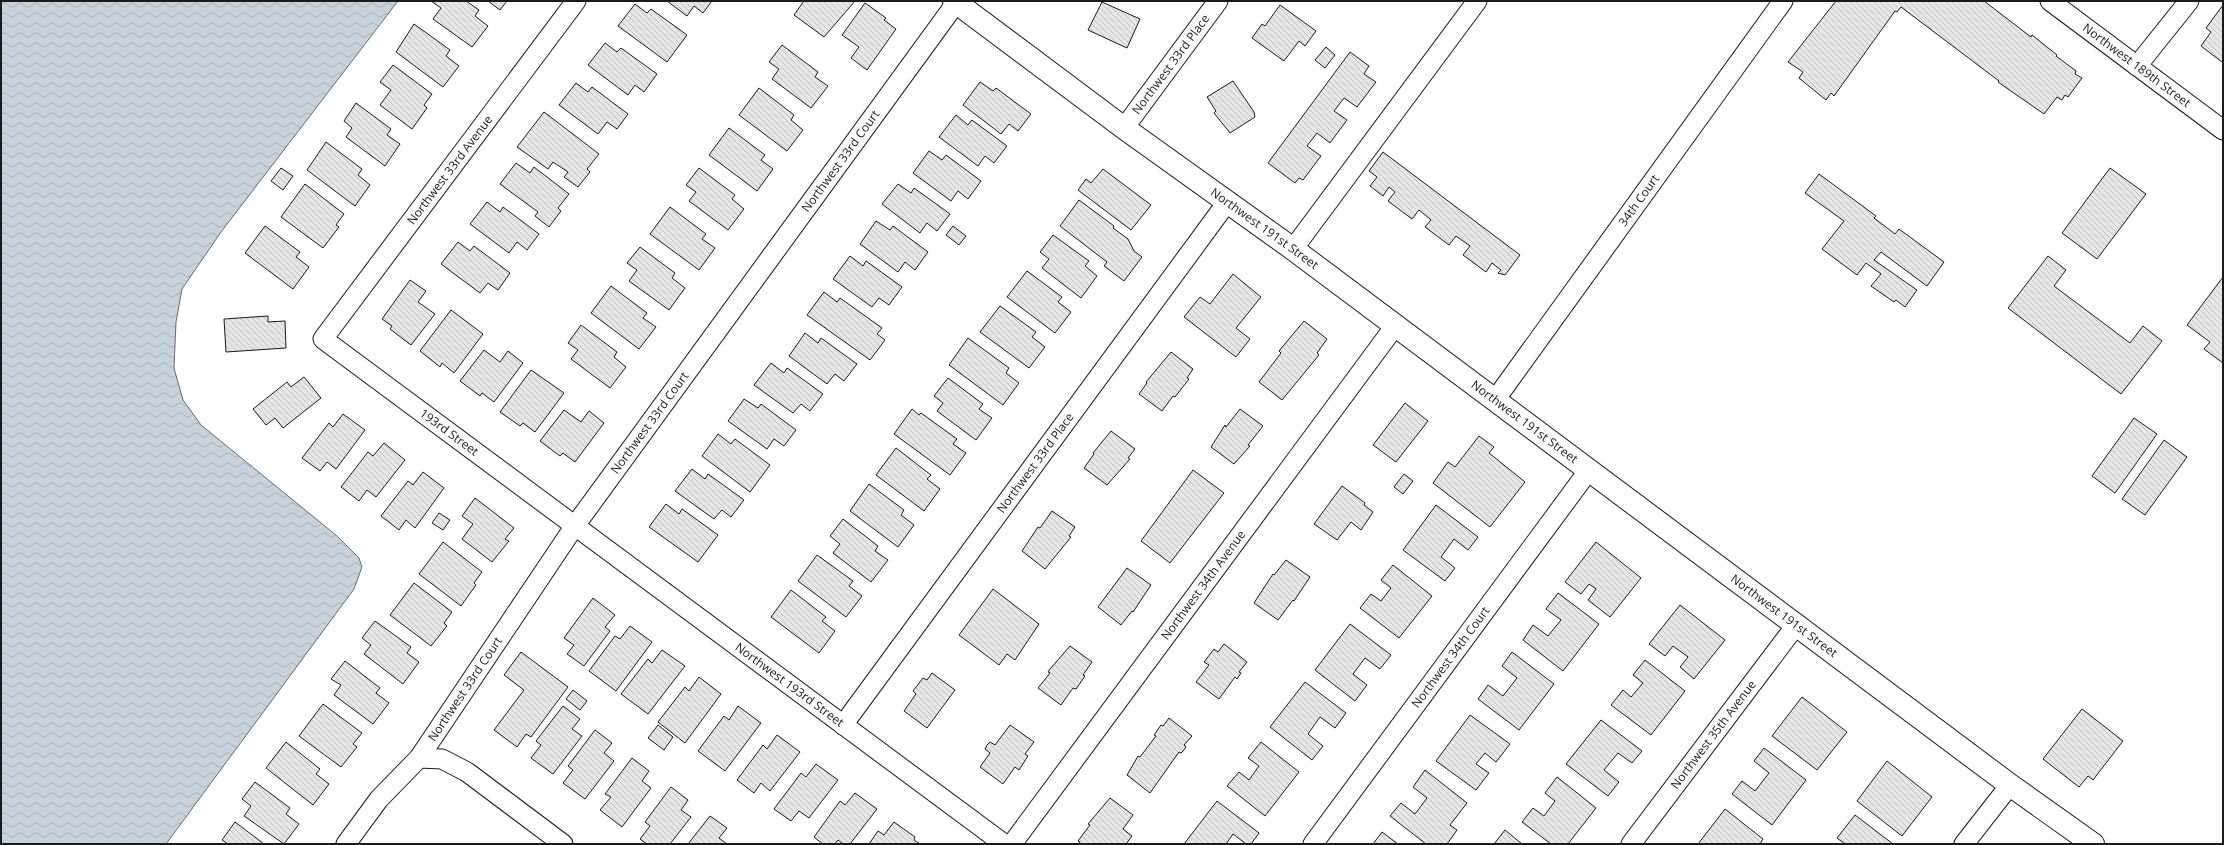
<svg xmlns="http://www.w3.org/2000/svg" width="2224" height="845" font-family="'Open Sans',sans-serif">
<defs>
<pattern id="water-waves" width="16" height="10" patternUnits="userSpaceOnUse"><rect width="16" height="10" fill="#c6d2dc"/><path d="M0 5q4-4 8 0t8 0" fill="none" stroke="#aab4bc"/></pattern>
<pattern id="building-back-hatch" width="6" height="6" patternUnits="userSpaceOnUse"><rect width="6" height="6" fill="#e6e6e6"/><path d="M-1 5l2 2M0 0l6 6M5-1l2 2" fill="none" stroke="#c5c5c5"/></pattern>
</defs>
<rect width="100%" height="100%" fill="#fff"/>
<!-- water -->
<path fill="url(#water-waves)" stroke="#6a6a6a" d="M 1,1 L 398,1 L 221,232 L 182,289 L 176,322 L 174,368 L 183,400 L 201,425 L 337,536 L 359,558 L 362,567 L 354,589 L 166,844 L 1,844 Z"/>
<!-- building -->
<g fill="url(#building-back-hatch)" stroke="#1a1a1a">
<path d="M 431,1 L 466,1 L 479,10 L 475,16 L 488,26 L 472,47 L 433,19 L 441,8 Z"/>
<path d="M 488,1 L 507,1 L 500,10 Z"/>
<path d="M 667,1 L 712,1 L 703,13 L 694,6 L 687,16 Z"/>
<path d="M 804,1 L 855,1 L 824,37 L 794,15 Z"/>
<path d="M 1836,1 L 1984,1 L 2031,37 L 2032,35 L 2057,55 L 2056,56 L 2076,71 L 2075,74 L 2082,78 L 2068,97 L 2065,95 L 2062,100 L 2057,97 L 2044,114 L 1998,82 L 1999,81 L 1901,7 L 1897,12 L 1895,11 L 1834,96 L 1831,93 L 1826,100 L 1799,78 L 1803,72 L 1788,62 Z"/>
<path d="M 1102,2 L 1140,19 L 1127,48 L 1088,30 Z"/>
<path d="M 865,3 L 886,18 L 884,20 L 896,29 L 867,70 L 851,58 L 859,47 L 842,35 Z"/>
<path d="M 635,4 L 647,13 L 651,9 L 687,35 L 667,62 L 618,26 Z"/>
<path d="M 1280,5 L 1316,31 L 1305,46 L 1299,41 L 1284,61 L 1252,38 L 1262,24 L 1265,26 Z"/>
<path d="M 2223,5 L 2223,61 L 2222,62 L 2201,46 L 2211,32 L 2206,28 Z"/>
<path d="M 414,24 L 450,50 L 446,56 L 459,66 L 443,87 L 396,52 Z"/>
<path d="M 605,43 L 617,52 L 621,48 L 657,74 L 644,92 L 635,85 L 628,95 L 588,65 Z"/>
<path d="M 782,45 L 818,72 L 815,77 L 828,86 L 811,108 L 772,79 L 779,69 L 769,62 Z"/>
<path d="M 1326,47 L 1335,55 L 1325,68 L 1315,60 Z"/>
<path d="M 1350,52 L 1369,66 L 1364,74 L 1376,82 L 1357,107 L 1344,98 L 1334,111 L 1347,120 L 1330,143 L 1317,133 L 1307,146 L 1321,156 L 1303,180 L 1299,178 L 1295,183 L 1268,163 Z"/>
<path d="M 393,65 L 432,94 L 424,105 L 427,108 L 412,129 L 380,105 L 391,90 L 380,82 Z"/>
<path d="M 1233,81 L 1254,112 L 1255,117 L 1230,133 L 1214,113 L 1216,111 L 1207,97 Z"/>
<path d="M 980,82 L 993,91 L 996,88 L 1031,114 L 1018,131 L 1009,124 L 1001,134 L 963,105 Z"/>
<path d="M 576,83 L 588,92 L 592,87 L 628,114 L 617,129 L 607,122 L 598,134 L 559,105 Z"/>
<path d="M 759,88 L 794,115 L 791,120 L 803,130 L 787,151 L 739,115 Z"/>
<path d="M 356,103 L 391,129 L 387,135 L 400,144 L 385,166 L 346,137 L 352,128 L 344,121 Z"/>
<path d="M 544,112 L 599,154 L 587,169 L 590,172 L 578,187 L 564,177 L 568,172 L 553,162 L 548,169 L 517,147 Z"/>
<path d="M 956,115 L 968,125 L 972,120 L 1007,146 L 994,163 L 985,156 L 978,166 L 939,137 Z"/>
<path d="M 729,128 L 765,155 L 761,160 L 773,169 L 757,191 L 709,155 Z"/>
<path d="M 326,142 L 362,169 L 358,175 L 370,185 L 355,206 L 307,170 Z"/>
<path d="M 929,151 L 942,160 L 946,155 L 981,181 L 968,199 L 958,191 L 951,201 L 913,173 Z"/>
<path d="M 1383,152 L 1520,255 L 1505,275 L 1498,273 L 1501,270 L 1492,263 L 1486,272 L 1463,255 L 1470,246 L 1456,236 L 1449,245 L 1425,227 L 1431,220 L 1419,210 L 1412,219 L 1388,201 L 1395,192 L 1389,187 L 1383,196 L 1370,186 L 1377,177 L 1369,171 Z"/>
<path d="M 516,163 L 530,173 L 534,167 L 569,194 L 558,208 L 561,211 L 549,227 L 535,216 L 538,212 L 500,184 Z"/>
<path d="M 281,168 L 293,176 L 283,190 L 271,181 Z"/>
<path d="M 699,168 L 735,195 L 732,199 L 744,209 L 728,230 L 689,201 L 696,192 L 686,185 Z"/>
<path d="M 2110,168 L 2146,194 L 2097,259 L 2062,233 Z"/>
<path d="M 1103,169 L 1151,205 L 1131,230 L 1078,190 L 1086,179 L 1091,183 Z"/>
<path d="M 1819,174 L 1876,216 L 1874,218 L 1895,234 L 1899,229 L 1944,262 L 1927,286 L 1881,252 L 1874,260 L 1917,290 L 1905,307 L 1896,300 L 1894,302 L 1871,286 L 1881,274 L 1866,263 L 1857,275 L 1822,249 L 1844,221 L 1805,193 Z"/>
<path d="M 305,184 L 344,214 L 336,225 L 339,227 L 323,248 L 281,217 Z"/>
<path d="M 898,184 L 911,193 L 914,188 L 950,214 L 937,231 L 927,223 L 920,233 L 882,204 Z"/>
<path d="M 1079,200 L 1114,226 L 1113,228 L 1128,239 L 1134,251 L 1142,257 L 1124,281 L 1104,266 L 1107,262 L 1060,226 Z"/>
<path d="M 487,202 L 500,212 L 503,207 L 539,234 L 527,250 L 517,242 L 509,253 L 470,224 Z"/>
<path d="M 670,207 L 706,234 L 702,239 L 715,248 L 699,270 L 650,234 Z"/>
<path d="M 876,221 L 890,230 L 893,226 L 928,252 L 915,270 L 905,262 L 898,272 L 860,244 Z"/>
<path d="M 265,226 L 300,252 L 296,257 L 309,267 L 293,289 L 245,253 Z"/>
<path d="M 953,226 L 966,236 L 959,245 L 946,235 Z"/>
<path d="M 1053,235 L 1089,261 L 1085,266 L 1097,276 L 1081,298 L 1042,268 L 1049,259 L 1040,252 Z"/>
<path d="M 458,242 L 470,251 L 474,246 L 510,273 L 498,290 L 488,283 L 480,293 L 441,264 Z"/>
<path d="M 640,247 L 675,273 L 672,278 L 685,288 L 669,310 L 629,281 L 637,270 L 627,263 Z"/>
<path d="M 850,256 L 863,266 L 866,261 L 902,287 L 889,305 L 879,298 L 872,307 L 833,279 Z"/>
<path d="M 2048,256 L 2066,270 L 2054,286 L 2130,343 L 2143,326 L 2162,341 L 2121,394 L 2008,308 Z"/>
<path d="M 1027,271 L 1062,297 L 1058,302 L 1071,312 L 1055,333 L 1007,297 Z"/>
<path d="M 1233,274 L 1261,297 L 1236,328 L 1250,339 L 1236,357 L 1184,317 L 1200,297 L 1210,304 Z"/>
<path d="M 2223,277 L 2223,363 L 2204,349 L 2210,342 L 2187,325 Z"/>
<path d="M 410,280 L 426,291 L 418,302 L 435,314 L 411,345 L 390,329 L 392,326 L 382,319 Z"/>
<path d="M 611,286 L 647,313 L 643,318 L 656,327 L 639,349 L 591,313 Z"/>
<path d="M 824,292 L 837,302 L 840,298 L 882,328 L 877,334 L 885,340 L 870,360 L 807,315 Z"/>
<path d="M 1000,306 L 1036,332 L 1032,337 L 1045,347 L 1029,368 L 980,332 Z"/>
<path d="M 451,310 L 483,334 L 454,373 L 442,363 L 440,367 L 420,351 Z"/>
<path d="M 268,316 L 268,322 L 285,321 L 286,348 L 226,352 L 224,319 Z"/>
<path d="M 1304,321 L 1327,339 L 1317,353 L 1319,355 L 1282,400 L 1259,382 L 1281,353 L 1279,351 Z"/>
<path d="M 581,325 L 617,352 L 614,357 L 626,367 L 610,388 L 571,359 L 578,350 L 568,343 Z"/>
<path d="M 805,333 L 818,343 L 821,338 L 857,364 L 844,381 L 835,374 L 827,384 L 789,356 Z"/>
<path d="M 968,338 L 1009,368 L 1006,373 L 1019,383 L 1003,405 L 949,365 Z"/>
<path d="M 484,350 L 500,362 L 508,351 L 523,363 L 494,402 L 482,393 L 480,396 L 460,381 Z"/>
<path d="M 1171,352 L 1193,369 L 1187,378 L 1189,379 L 1175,397 L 1173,396 L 1162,411 L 1139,394 L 1147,383 L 1146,382 Z"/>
<path d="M 771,363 L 784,373 L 787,368 L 823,394 L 810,411 L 801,404 L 793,413 L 754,385 Z"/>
<path d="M 531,370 L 564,393 L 535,432 L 523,423 L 520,426 L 500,412 Z"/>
<path d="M 304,377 L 321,398 L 283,428 L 275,418 L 266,425 L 253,409 L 287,382 L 291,387 Z"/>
<path d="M 948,378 L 983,404 L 979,409 L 992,418 L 976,440 L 937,411 L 943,403 L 934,396 Z"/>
<path d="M 744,399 L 758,408 L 761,404 L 796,430 L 784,446 L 774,439 L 767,449 L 728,421 Z"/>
<path d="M 1405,403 L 1428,421 L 1396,462 L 1373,445 Z"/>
<path d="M 912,409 L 919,415 L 921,413 L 957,439 L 953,444 L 966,453 L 950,475 L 894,434 Z"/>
<path d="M 1240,409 L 1263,426 L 1248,445 L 1250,446 L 1234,464 L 1211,447 L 1225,425 L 1226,427 Z"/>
<path d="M 564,410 L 581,422 L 589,411 L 604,423 L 575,462 L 563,453 L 560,456 L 540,441 Z"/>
<path d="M 343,414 L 365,430 L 336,469 L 327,462 L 320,471 L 302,458 L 329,423 L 333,427 Z"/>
<path d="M 2134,418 L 2157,434 L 2115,493 L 2092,476 Z"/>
<path d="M 1111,431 L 1135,449 L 1128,458 L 1130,459 L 1107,485 L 1084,468 L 1094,454 L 1093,453 Z"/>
<path d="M 718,434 L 731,444 L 735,439 L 770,465 L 750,492 L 702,456 Z"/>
<path d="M 1479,436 L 1494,447 L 1489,453 L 1525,482 L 1490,527 L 1433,483 L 1448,462 L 1455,467 Z"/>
<path d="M 2164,440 L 2187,457 L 2145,515 L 2122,499 Z"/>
<path d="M 384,443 L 405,460 L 376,497 L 367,490 L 359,501 L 341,487 L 368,452 L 373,456 Z"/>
<path d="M 896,448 L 931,475 L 927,479 L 940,489 L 924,511 L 876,475 Z"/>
<path d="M 692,469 L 705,479 L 708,474 L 744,500 L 731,517 L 722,510 L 714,519 L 675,491 Z"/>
<path d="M 1193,470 L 1224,493 L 1170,563 L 1141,541 Z"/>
<path d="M 423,472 L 444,488 L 415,528 L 406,520 L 399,530 L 381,516 L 408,481 L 413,485 Z"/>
<path d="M 1404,474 L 1413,481 L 1403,494 L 1394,487 Z"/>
<path d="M 869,484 L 904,510 L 901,515 L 914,525 L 898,547 L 850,511 Z"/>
<path d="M 1342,486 L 1365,503 L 1364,505 L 1373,512 L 1361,530 L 1351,522 L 1337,540 L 1314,524 Z"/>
<path d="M 475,498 L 514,528 L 505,539 L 509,541 L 492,562 L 462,539 L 473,524 L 462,516 Z"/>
<path d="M 666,504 L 679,514 L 682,509 L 718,535 L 698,562 L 649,527 Z"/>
<path d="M 1436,505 L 1478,537 L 1468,550 L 1454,539 L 1441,557 L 1455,568 L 1445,581 L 1403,550 Z"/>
<path d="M 1052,511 L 1075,527 L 1069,536 L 1071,537 L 1045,569 L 1022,551 L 1038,527 L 1040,528 Z"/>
<path d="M 439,513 L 450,520 L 443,530 L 432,523 Z"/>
<path d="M 843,519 L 878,546 L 875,551 L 888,560 L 871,582 L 833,553 L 840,544 L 830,536 Z"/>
<path d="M 443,542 L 482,572 L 474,583 L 476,585 L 461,606 L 419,574 Z"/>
<path d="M 1596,542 L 1641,578 L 1610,617 L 1588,600 L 1596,589 L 1589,584 L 1581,594 L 1565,582 Z"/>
<path d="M 817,555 L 853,581 L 849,586 L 862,596 L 846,617 L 798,581 Z"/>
<path d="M 1286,560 L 1310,577 L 1294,601 L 1293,600 L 1278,620 L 1254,603 L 1273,574 L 1274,575 Z"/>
<path d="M 1393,565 L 1432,596 L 1399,638 L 1360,608 L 1371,594 L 1381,601 L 1391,588 L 1381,580 Z"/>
<path d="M 1127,568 L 1151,585 L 1133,612 L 1132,611 L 1121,625 L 1098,607 Z"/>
<path d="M 414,583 L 452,612 L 444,623 L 447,626 L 431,646 L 390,615 Z"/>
<path d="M 993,589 L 1039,624 L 1015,660 L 1007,654 L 999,665 L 959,635 Z"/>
<path d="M 791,590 L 826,617 L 822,621 L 835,631 L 819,653 L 771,617 Z"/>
<path d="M 1558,593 L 1599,624 L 1563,671 L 1523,640 L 1533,625 L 1548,636 L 1561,620 L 1546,609 Z"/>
<path d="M 593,598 L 615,615 L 605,627 L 610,631 L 584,666 L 567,654 L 574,645 L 564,638 Z"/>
<path d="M 1680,605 L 1725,640 L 1694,679 L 1680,667 L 1688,657 L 1673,646 L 1665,656 L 1649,644 Z"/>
<path d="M 375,621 L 411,647 L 407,653 L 419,662 L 403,684 L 364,654 L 371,645 L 362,638 Z"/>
<path d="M 1350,624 L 1391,655 L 1380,669 L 1365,658 L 1353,674 L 1367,685 L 1355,701 L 1315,670 Z"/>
<path d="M 630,626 L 652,642 L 616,691 L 589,671 L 615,636 L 620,639 Z"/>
<path d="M 1224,644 L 1247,662 L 1239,672 L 1241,673 L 1237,679 L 1235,677 L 1219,699 L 1196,682 L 1209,665 L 1204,662 L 1214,649 L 1218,652 Z"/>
<path d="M 1070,646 L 1092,662 L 1083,675 L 1085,676 L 1076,689 L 1073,688 L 1061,705 L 1038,688 L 1050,673 L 1048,672 L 1050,669 Z"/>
<path d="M 662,650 L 685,666 L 648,714 L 621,694 L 648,659 L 652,663 Z"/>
<path d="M 521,652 L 568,687 L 531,737 L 526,734 L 517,747 L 494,730 L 524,690 L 504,675 Z"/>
<path d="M 1512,652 L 1554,684 L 1519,730 L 1478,699 L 1488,685 L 1503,696 L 1517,678 L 1502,666 Z"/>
<path d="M 1645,660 L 1685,691 L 1651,735 L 1611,705 L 1623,690 L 1631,697 L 1643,683 L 1633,675 Z"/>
<path d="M 345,661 L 380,688 L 376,693 L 389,703 L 373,724 L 334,695 L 341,685 L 331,679 Z"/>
<path d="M 932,673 L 955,690 L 927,728 L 904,711 L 916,694 L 913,691 L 923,678 L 927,680 Z"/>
<path d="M 699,677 L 721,694 L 685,743 L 658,722 L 685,687 L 689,691 Z"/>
<path d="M 1305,682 L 1346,713 L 1335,728 L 1320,717 L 1308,734 L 1323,746 L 1312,760 L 1270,727 Z"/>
<path d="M 573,690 L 587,701 L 580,710 L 566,699 Z"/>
<path d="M 1802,697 L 1847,732 L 1817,770 L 1772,736 Z"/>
<path d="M 323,704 L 362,733 L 353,744 L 357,747 L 341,767 L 299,736 Z"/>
<path d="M 563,706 L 580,719 L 572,729 L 582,736 L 553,774 L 531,758 L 541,745 L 536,741 Z"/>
<path d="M 738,706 L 761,723 L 725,771 L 698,751 L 724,716 L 729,720 Z"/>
<path d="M 2082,709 L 2123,741 L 2093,780 L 2088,776 L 2079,787 L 2043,759 Z"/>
<path d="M 1470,715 L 1510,744 L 1496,762 L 1485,753 L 1476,764 L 1489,773 L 1476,790 L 1436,761 Z"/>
<path d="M 1169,718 L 1192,736 L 1184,745 L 1186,747 L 1184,750 L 1181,753 L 1179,752 L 1150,793 L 1127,775 L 1138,756 L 1140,757 L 1156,736 L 1154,735 L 1161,725 L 1163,726 Z"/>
<path d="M 1601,720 L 1642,751 L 1632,763 L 1618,753 L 1604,770 L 1619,782 L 1608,796 L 1566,764 Z"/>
<path d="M 658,725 L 673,737 L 664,750 L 648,738 Z"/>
<path d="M 1010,725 L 1034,742 L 1025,754 L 1028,756 L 1019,770 L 1015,767 L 1003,784 L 980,767 L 990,753 L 985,749 L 987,745 L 990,742 L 995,745 Z"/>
<path d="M 595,730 L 612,743 L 604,753 L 614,761 L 585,799 L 563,783 L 573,770 L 568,766 Z"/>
<path d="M 777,735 L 800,752 L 770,791 L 761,783 L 754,793 L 737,780 L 763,745 L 767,749 Z"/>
<path d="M 286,742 L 320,769 L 316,774 L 329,784 L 313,805 L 266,768 Z"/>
<path d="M 1261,742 L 1299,772 L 1265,816 L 1227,786 L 1239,772 L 1249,780 L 1259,766 L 1248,758 Z"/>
<path d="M 1764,748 L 1806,780 L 1772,825 L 1732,794 L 1742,781 L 1755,791 L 1769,773 L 1754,761 Z"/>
<path d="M 632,758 L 649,771 L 642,781 L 651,788 L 622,827 L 600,810 L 611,797 L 605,794 Z"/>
<path d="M 1887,761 L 1932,797 L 1902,836 L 1857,801 Z"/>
<path d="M 816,764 L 838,780 L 809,818 L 799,811 L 791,821 L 774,809 L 801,773 L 806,777 Z"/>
<path d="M 1425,770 L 1467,803 L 1450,825 L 1457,830 L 1447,844 L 1426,844 L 1390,816 L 1401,803 L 1415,814 L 1427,798 L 1413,787 Z"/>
<path d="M 1557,777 L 1596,808 L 1568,844 L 1551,844 L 1522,822 L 1533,808 L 1544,816 L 1555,801 L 1545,793 Z"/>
<path d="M 255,782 L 290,808 L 286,814 L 299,824 L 284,844 L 244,816 L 251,806 L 242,799 Z"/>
<path d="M 671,787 L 688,800 L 681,810 L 691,817 L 670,844 L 647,844 L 640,839 L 650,826 L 645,822 Z"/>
<path d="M 855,793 L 877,809 L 850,844 L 843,844 L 838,840 L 835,844 L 823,844 L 814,837 L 840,801 L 845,805 Z"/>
<path d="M 1110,798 L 1133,815 L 1123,829 L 1132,836 L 1126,844 L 1079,844 L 1080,842 L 1078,841 L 1090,825 L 1088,824 Z"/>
<path d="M 1217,801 L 1259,833 L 1251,844 L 1246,844 L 1233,834 L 1226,844 L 1184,844 Z"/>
<path d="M 1725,809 L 1763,839 L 1760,844 L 1698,844 Z"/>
<path d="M 1855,815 L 1893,844 L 1845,844 L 1837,838 Z"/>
<path d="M 710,816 L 727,828 L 719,838 L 727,844 L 688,844 Z"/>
<path d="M 235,822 L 264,844 L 228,844 L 222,840 Z"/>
<path d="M 894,822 L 915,837 L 914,840 L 920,844 L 869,844 L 878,831 L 884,835 Z"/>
<path d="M 1505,830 L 1522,844 L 1494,844 Z"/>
<path d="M 1382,832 L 1398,844 L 1373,844 Z"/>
</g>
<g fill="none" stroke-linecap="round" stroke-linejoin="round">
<!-- street casing -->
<g stroke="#1a1a1a" stroke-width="21">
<g id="street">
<path id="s1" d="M 576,1 L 323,339 L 1004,844"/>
<path id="s2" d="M 2050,1 L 2223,130"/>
<path d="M 2137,66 L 2189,1"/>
<path id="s3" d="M 1124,128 L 1218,1"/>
<path d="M 1293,249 L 1477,1"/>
<path id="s4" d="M 1495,400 L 1783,1"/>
<path id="s5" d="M 843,725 L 1228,201"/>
<path d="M 419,758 L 442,759 L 467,772 L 563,844"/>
<path id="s6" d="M 346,844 L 379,799 L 419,758 L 574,527 L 956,3"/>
<path id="s7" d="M 1012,844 L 1395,326"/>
<path id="s8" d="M 1313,844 L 1589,470"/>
<path id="s9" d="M 1631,844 L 1797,624"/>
<path d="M 1964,844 L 2010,785"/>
</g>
</g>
<!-- secondary casing -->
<g stroke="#1a1a1a" stroke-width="24">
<g id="secondary">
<path id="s10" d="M 954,1 L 1124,128 L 1293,249 L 2010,785 L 2093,844"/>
</g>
</g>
<!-- street -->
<use href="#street" stroke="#fff" stroke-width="19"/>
<!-- secondary -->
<use href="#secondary" stroke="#fff" stroke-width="22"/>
</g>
<g text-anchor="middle" stroke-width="3" stroke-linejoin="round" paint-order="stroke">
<!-- street labels -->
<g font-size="12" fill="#1a1a1a" stroke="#fff">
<text dy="4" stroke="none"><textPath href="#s3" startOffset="79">Northwest 33rd Place</textPath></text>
<text dy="4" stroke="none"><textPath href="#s2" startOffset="108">Northwest 189th Street</textPath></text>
<text dy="4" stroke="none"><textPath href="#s6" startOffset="844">Northwest 33rd Court</textPath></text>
<text transform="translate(450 170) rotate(-53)" y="4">Northwest 33rd Avenue</text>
<text dy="4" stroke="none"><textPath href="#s4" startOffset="246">34th Court</textPath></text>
<text dy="4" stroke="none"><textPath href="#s10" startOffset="385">Northwest 191st Street</textPath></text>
<text dy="4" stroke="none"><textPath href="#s10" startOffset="709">Northwest 191st Street</textPath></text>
<text dy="4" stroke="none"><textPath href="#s6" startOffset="520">Northwest 33rd Court</textPath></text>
<text dy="4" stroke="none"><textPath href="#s1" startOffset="579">193rd Street</textPath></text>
<text dy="4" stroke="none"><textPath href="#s5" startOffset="325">Northwest 33rd Place</textPath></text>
<text dy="4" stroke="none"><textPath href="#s7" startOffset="322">Northwest 34th Avenue</textPath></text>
<text dy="4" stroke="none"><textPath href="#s10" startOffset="1033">Northwest 191st Street</textPath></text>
<text dy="4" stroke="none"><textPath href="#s8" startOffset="232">Northwest 34th Court</textPath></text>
<text dy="4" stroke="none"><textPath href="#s1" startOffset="1003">Northwest 193rd Street</textPath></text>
<text dy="4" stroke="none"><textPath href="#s6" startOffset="196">Northwest 33rd Court</textPath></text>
<text dy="4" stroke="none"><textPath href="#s9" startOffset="137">Northwest 35th Avenue</textPath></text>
</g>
</g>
<!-- border -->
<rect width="2224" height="845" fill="none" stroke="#1a1a1a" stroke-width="4"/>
</svg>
